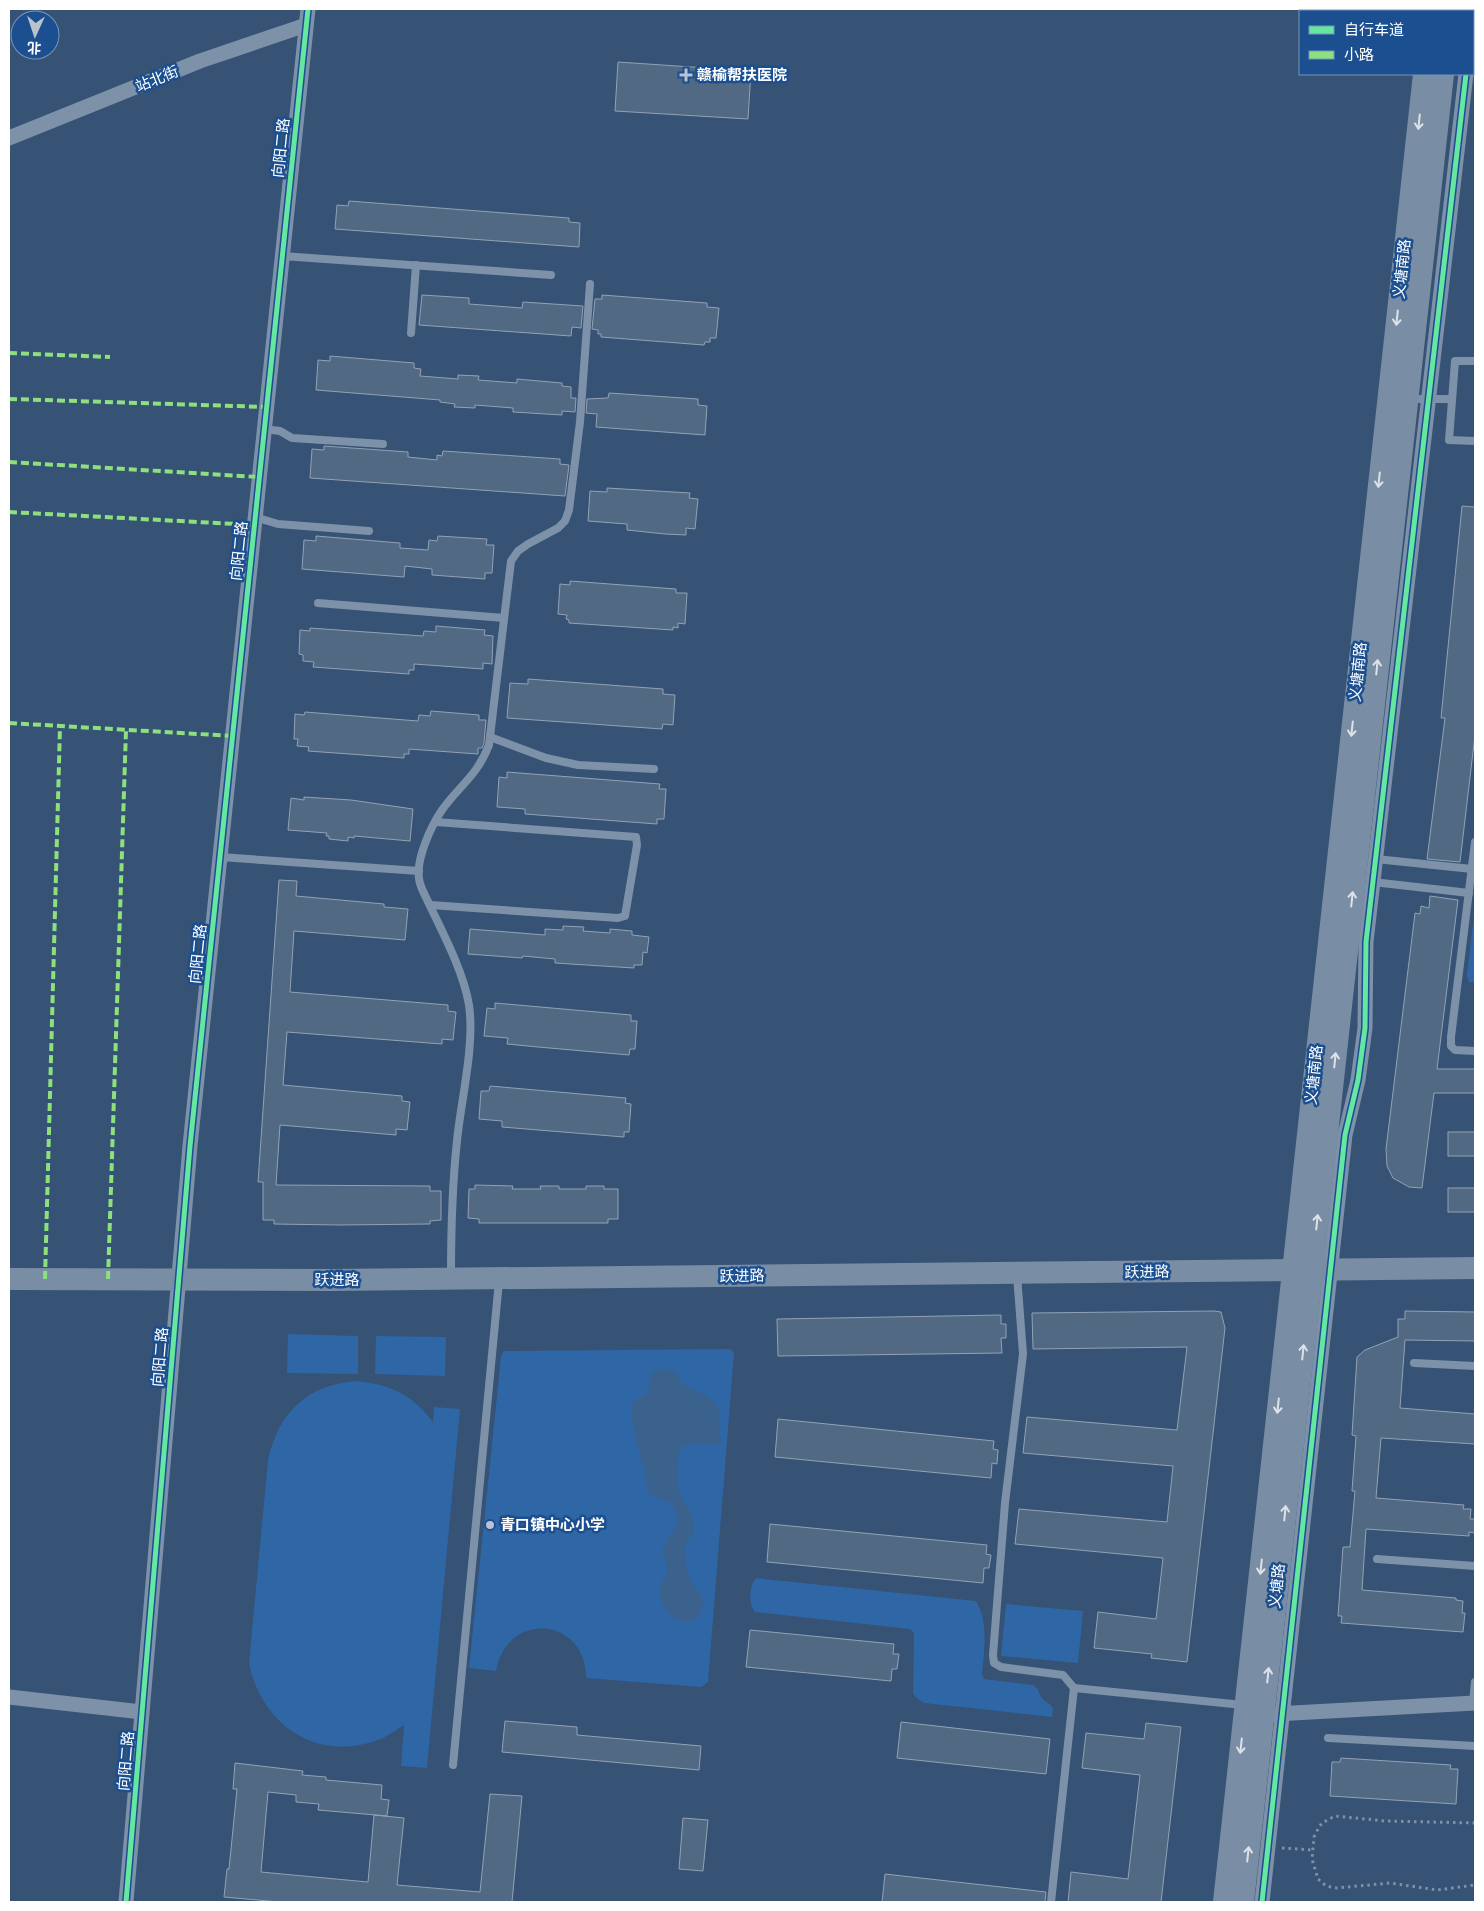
<svg xmlns="http://www.w3.org/2000/svg" width="1484" height="1911" font-family="Poppins,'Noto Sans SC',sans-serif">
<rect width="100%" height="100%" fill="#365274"/>
<!-- green -->
<g fill="#2f66a5">
<path d="M 1475,906 L 1475,982 L 1469,982 L 1467,976 Z"/>
<path d="M 288,1334 L 358,1336 L 358,1374 L 287,1373 Z"/>
<path d="M 376,1336 L 446,1337 L 445,1376 L 375,1374 Z"/>
<path d="M 730,1349 L 734,1353 L 708,1682 L 701,1687 L 586,1678 C 586,1617 507,1610 496,1671 L 469,1668 L 501,1357 L 504,1351 Z"/>
<path d="M 355,1381 C 390,1384 412,1394 433,1422 L 434,1407 L 460,1409 L 427,1768 L 401,1766 L 404,1725 C 396,1730 387,1737 378,1740 C 316,1763 261,1724 249,1663 L 268,1460 C 279,1412 306,1386 355,1381 Z"/>
<path d="M 756,1578 L 976,1601 C 989,1623 984,1650 982,1674 L 984,1679 L 1033,1685 C 1039,1688 1038,1693 1042,1698 C 1049,1707 1055,1701 1052,1717 L 924,1703 C 919,1700 916,1698 913,1693 L 914,1638 L 914,1633 L 910,1629 L 755,1612 C 748,1604 749,1586 756,1578 Z"/>
<path d="M 1006,1604 L 1083,1611 L 1078,1663 L 1001,1656 Z"/>
</g>
<!-- water -->
<path fill="#3b618d" d="M 664,1369 C 680,1372 676,1379 685,1385 C 698,1396 718,1393 720,1417 C 720,1427 717,1430 722,1440 L 719,1445 C 709,1444 690,1440 682,1447 C 676,1451 676,1484 679,1491 C 683,1502 692,1510 693,1522 C 695,1538 689,1535 685,1546 C 683,1552 686,1562 687,1568 C 688,1573 690,1579 692,1583 C 694,1587 698,1590 701,1595 C 705,1604 702,1617 692,1621 C 674,1627 658,1603 660,1587 C 661,1581 667,1577 667,1570 C 667,1563 662,1556 663,1548 C 667,1535 681,1529 677,1514 C 672,1498 659,1500 648,1492 C 648,1473 626,1417 633,1404 C 636,1399 644,1396 648,1392 C 650,1376 648,1373 664,1369 Z"/>
<!-- building -->
<g fill="#526984" stroke="#92a2b6">
<path d="M 618,62 L 751,71 L 748,119 L 615,111 Z"/>
<path d="M 349,201 L 569,218 L 569,222 L 580,223 L 579,247 L 335,229 L 337,205 L 348,206 Z"/>
<path d="M 422,295 L 469,298 L 469,304 L 522,308 L 523,302 L 583,306 L 581,328 L 572,327 L 571,336 L 419,325 Z"/>
<path d="M 602,295 L 707,303 L 707,307 L 719,308 L 716,338 L 710,338 L 710,342 L 705,342 L 704,345 L 601,337 L 601,334 L 598,334 L 598,330 L 592,329 L 595,299 L 602,299 Z"/>
<path d="M 330,356 L 414,363 L 414,368 L 421,369 L 420,376 L 458,379 L 458,375 L 479,376 L 478,380 L 517,383 L 517,379 L 562,383 L 562,386 L 571,387 L 571,398 L 576,398 L 575,412 L 562,411 L 562,415 L 513,412 L 513,408 L 475,405 L 475,408 L 454,407 L 455,404 L 440,402 L 440,400 L 316,390 L 318,360 L 330,361 Z"/>
<path d="M 609,393 L 698,399 L 698,405 L 707,406 L 705,435 L 596,427 L 597,414 L 586,413 L 587,399 L 608,398 Z"/>
<path d="M 324,446 L 408,452 L 408,457 L 437,460 L 437,455 L 442,456 L 443,451 L 560,459 L 560,464 L 569,465 L 565,496 L 310,478 L 312,449 L 324,450 Z"/>
<path d="M 607,488 L 690,493 L 689,498 L 698,499 L 695,529 L 686,528 L 686,535 L 665,534 L 627,530 L 627,524 L 588,521 L 590,491 L 607,492 Z"/>
<path d="M 1462,506 L 1475,507 L 1475,735 L 1460,862 L 1427,859 L 1445,718 L 1441,718 Z"/>
<path d="M 316,536 L 400,543 L 400,548 L 428,550 L 429,540 L 437,541 L 438,536 L 487,539 L 486,545 L 494,545 L 492,573 L 485,573 L 485,579 L 432,575 L 432,569 L 405,566 L 404,577 L 302,569 L 304,540 L 316,541 Z"/>
<path d="M 570,581 L 676,589 L 676,593 L 687,593 L 685,624 L 678,623 L 678,628 L 673,627 L 673,630 L 569,623 L 569,620 L 566,619 L 567,615 L 558,614 L 560,584 L 570,585 Z"/>
<path d="M 436,626 L 485,630 L 484,635 L 493,636 L 492,664 L 483,663 L 483,669 L 414,664 L 414,670 L 409,670 L 409,674 L 313,667 L 314,662 L 303,661 L 303,655 L 299,654 L 300,630 L 310,631 L 310,628 L 423,636 L 424,631 L 436,632 Z"/>
<path d="M 528,679 L 663,689 L 663,694 L 675,695 L 673,725 L 663,724 L 662,729 L 507,718 L 510,683 L 528,684 Z"/>
<path d="M 431,711 L 479,715 L 479,720 L 486,720 L 484,743 L 482,748 L 478,748 L 478,754 L 409,749 L 409,754 L 404,754 L 404,758 L 308,751 L 309,747 L 297,746 L 298,739 L 294,739 L 295,714 L 304,715 L 305,712 L 418,721 L 419,715 L 430,716 Z"/>
<path d="M 507,772 L 660,784 L 659,789 L 666,789 L 664,819 L 657,819 L 657,824 L 525,814 L 525,809 L 497,807 L 499,777 L 507,778 Z"/>
<path d="M 304,797 L 351,800 L 413,809 L 410,841 L 354,836 L 354,838 L 348,837 L 348,841 L 329,839 L 329,836 L 326,836 L 327,833 L 288,830 L 291,798 L 304,800 Z"/>
<path d="M 279,880 L 297,881 L 296,896 L 384,904 L 384,907 L 408,909 L 405,940 L 294,931 L 290,992 L 448,1005 L 448,1011 L 456,1012 L 453,1040 L 442,1039 L 442,1044 L 287,1032 L 283,1085 L 402,1096 L 402,1101 L 410,1102 L 407,1130 L 396,1129 L 396,1135 L 280,1125 L 276,1185 L 430,1186 L 430,1191 L 441,1191 L 441,1220 L 430,1221 L 430,1224 L 339,1225 L 274,1224 L 274,1220 L 263,1220 L 263,1182 L 258,1182 Z"/>
<path d="M 1430,896 L 1458,900 L 1437,1069 L 1475,1069 L 1475,1093 L 1434,1093 L 1422,1188 L 1409,1187 L 1393,1178 L 1387,1166 L 1386,1149 L 1415,913 L 1420,914 L 1421,906 L 1429,908 Z"/>
<path d="M 563,926 L 584,927 L 583,931 L 610,933 L 610,929 L 632,931 L 632,935 L 649,937 L 647,953 L 643,952 L 642,965 L 634,965 L 634,968 L 555,963 L 555,959 L 523,956 L 522,958 L 468,954 L 470,929 L 545,935 L 545,929 L 563,930 Z"/>
<path d="M 495,1003 L 631,1015 L 631,1021 L 637,1021 L 635,1049 L 630,1049 L 629,1055 L 538,1047 L 507,1044 L 508,1038 L 484,1036 L 487,1008 L 495,1009 Z"/>
<path d="M 490,1086 L 626,1098 L 625,1103 L 631,1104 L 629,1132 L 624,1132 L 624,1137 L 502,1127 L 502,1121 L 479,1119 L 481,1091 L 489,1091 Z"/>
<rect x="1448" y="1132" width="27" height="24"/>
<path d="M 475,1185 L 513,1186 L 512,1189 L 541,1189 L 540,1186 L 559,1186 L 559,1189 L 586,1189 L 586,1186 L 604,1186 L 604,1189 L 618,1189 L 618,1219 L 608,1219 L 608,1223 L 479,1223 L 479,1219 L 468,1218 L 469,1189 L 475,1189 Z"/>
<rect x="1448" y="1188" width="27" height="24"/>
<path d="M 1214,1311 L 1221,1312 L 1225,1328 L 1187,1662 L 1151,1658 L 1152,1654 L 1094,1648 L 1098,1612 L 1156,1619 L 1163,1558 L 1015,1544 L 1019,1509 L 1167,1522 L 1173,1466 L 1023,1453 L 1027,1417 L 1177,1430 L 1187,1347 L 1033,1349 L 1032,1313 Z"/>
<path d="M 1405,1311 L 1475,1312 L 1475,1341 L 1405,1340 L 1400,1408 L 1475,1414 L 1475,1444 L 1381,1438 L 1376,1498 L 1464,1505 L 1463,1509 L 1471,1509 L 1470,1519 L 1475,1519 L 1475,1533 L 1469,1532 L 1469,1536 L 1366,1529 L 1362,1590 L 1456,1598 L 1456,1600 L 1463,1601 L 1462,1613 L 1465,1613 L 1463,1632 L 1341,1623 L 1342,1616 L 1338,1616 L 1343,1547 L 1350,1547 L 1355,1491 L 1352,1491 L 1356,1436 L 1352,1435 L 1357,1357 L 1365,1350 L 1398,1337 L 1398,1319 L 1405,1319 Z"/>
<path d="M 1001,1315 L 1001,1324 L 1006,1324 L 1006,1338 L 1001,1338 L 1002,1353 L 778,1356 L 777,1319 Z"/>
<path d="M 778,1419 L 994,1441 L 993,1449 L 998,1450 L 997,1464 L 992,1463 L 991,1478 L 775,1457 Z"/>
<path d="M 770,1524 L 987,1545 L 986,1554 L 991,1555 L 989,1568 L 984,1568 L 983,1583 L 767,1562 Z"/>
<path d="M 750,1630 L 894,1644 L 893,1654 L 899,1654 L 897,1669 L 892,1669 L 891,1681 L 746,1667 Z"/>
<path d="M 505,1721 L 577,1727 L 577,1735 L 701,1746 L 699,1770 L 502,1752 Z"/>
<path d="M 901,1722 L 1050,1739 L 1046,1774 L 897,1758 Z"/>
<path d="M 1146,1723 L 1181,1727 L 1161,1902 L 1068,1902 L 1071,1872 L 1128,1879 L 1140,1775 L 1082,1768 L 1086,1733 L 1144,1739 Z"/>
<path d="M 1341,1758 L 1451,1765 L 1450,1769 L 1458,1769 L 1456,1804 L 1330,1796 L 1332,1762 L 1340,1762 Z"/>
<path d="M 235,1763 L 303,1771 L 302,1775 L 326,1777 L 326,1780 L 382,1785 L 381,1799 L 389,1800 L 387,1816 L 318,1810 L 319,1804 L 296,1802 L 296,1795 L 268,1792 L 261,1872 L 368,1882 L 374,1815 L 404,1818 L 397,1885 L 480,1892 L 490,1794 L 522,1796 L 512,1902 L 279,1902 L 224,1897 L 227,1869 L 229,1869 L 237,1789 L 233,1789 Z"/>
<path d="M 683,1818 L 708,1820 L 703,1871 L 679,1869 Z"/>
<path d="M 885,1874 L 1046,1892 L 1045,1902 L 882,1902 Z"/>
</g>
<g fill="none" stroke-linecap="round" stroke-linejoin="round">
<!-- path -->
<g stroke="#7d92a8" stroke-width="3" stroke-dasharray="2.5 4" stroke-linecap="butt">
<path d="M 1475,1823 L 1385,1821 L 1335,1816 L 1322,1823 L 1319,1827 L 1314,1837 L 1312,1859 L 1318,1879 L 1326,1886 L 1337,1888 L 1390,1883 L 1437,1890 L 1475,1885"/>
<path d="M 1282,1848 L 1312,1850"/>
</g>
<!-- lane -->
<g stroke="#7d92a8" stroke-width="8">
<path d="M 282,256 L 551,275"/>
<path d="M 411,333 L 416,265"/>
<path d="M 1475,361 L 1455,361 L 1449,440 L 1475,441"/>
<path d="M 1409,399 L 1452,399"/>
<path d="M 264,429 L 280,431 L 292,438 L 383,444"/>
<path d="M 255,517 L 278,524 L 369,531"/>
<path d="M 318,603 L 504,618"/>
<path d="M 490,737 L 546,758 L 578,765 L 654,769"/>
<path d="M 1475,842 L 1451,1037 L 1451,1046 L 1455,1050 L 1475,1051"/>
<path d="M 220,857 L 419,871"/>
<path d="M 1376,859 L 1472,869"/>
<path d="M 1373,882 L 1469,893"/>
<path d="M 430,905 L 618,918 L 625,916 L 637,845 L 636,837 L 436,822"/>
<path d="M 1017,1275 L 1023,1354 L 1005,1503 L 993,1655 L 994,1663 L 1001,1667 L 1063,1675 L 1074,1688"/>
<path d="M 451,1277 C 451,1231 452,1186 457,1141 C 461,1100 475,1045 469,1005 C 463,968 438,924 422,889 C 421,886 419,882 419,878 C 416,859 431,826 442,810 C 460,785 477,776 489,745 L 511,561 L 518,551 L 528,544 L 558,528 L 565,521 L 569,510 L 580,422 L 590,284"/>
<path d="M 1414,1363 L 1475,1366"/>
<path d="M 1377,1559 L 1475,1566"/>
<path d="M 1473,1703 L 1475,1682"/>
<path d="M 1328,1738 L 1475,1746"/>
<path d="M 453,1765 L 499,1281"/>
<path d="M 1051,1902 L 1074,1688 L 1243,1705"/>
</g>
<!-- street -->
<g stroke="#7d92a8" stroke-width="15">
<path d="M 1473,12 L 1473,9"/>
<path d="M 9,138 L 200,61 L 306,25"/>
<path d="M 9,1697 L 142,1712"/>
<path d="M 1275,1714 L 1475,1703"/>
<path d="M 126,1902 L 190,1146 L 308,9"/>
<path d="M 1262,1902 L 1345,1135 L 1358,1080 L 1365,1028 L 1366,942 L 1466,74"/>
</g>
<!-- secondary -->
<g stroke="#798da4" stroke-width="22">
<path d="M 1431,11 L 1431,9"/>
<path d="M 1450,11 L 1450,9"/>
<path d="M 9,1279 L 330,1280 L 1475,1268"/>
<path d="M 1224,1902 L 1424,74"/>
<path d="M 1243,1902 L 1443,74"/>
</g>
<!-- quiet -->
<g stroke="#8de07e" stroke-width="4" stroke-dasharray="8 4" stroke-linecap="butt">
<path d="M 9,353 L 110,357"/>
<path d="M 9,399 L 267,407"/>
<path d="M 9,462 L 259,477"/>
<path d="M 9,512 L 255,525"/>
<path d="M 9,723 L 233,736"/>
<path d="M 45,1279 L 60,726"/>
<path d="M 108,1279 L 126,730"/>
</g>
<!-- cycleway casing -->
<g stroke="#1b4f8f" stroke-width="8">
<g id="cycleway">
<path d="M 126,1902 L 190,1146 L 308,9"/>
<path d="M 1262,1902 L 1345,1135 L 1358,1080 L 1365,1028 L 1366,942 L 1466,74"/>
</g>
</g>
<!-- cycleway -->
<use href="#cycleway" stroke="#66e7a1" stroke-width="5"/>
</g>
<!-- one-way arrows -->
<defs><path id="oneway-shaft" d="M-6 0H5M1.5-3L5.5 0L1.5 3" fill="none" stroke-width="1.6" stroke-linecap="round" stroke-linejoin="round" transform="scale(1.25)"/></defs>
<g stroke="#dee2e8">
<use href="#oneway-shaft" transform="translate(1419 122) rotate(96)"/>
<use href="#oneway-shaft" transform="translate(1397 318) rotate(96)"/>
<use href="#oneway-shaft" transform="translate(1379 480) rotate(96)"/>
<use href="#oneway-shaft" transform="translate(1377 667) rotate(-84)"/>
<use href="#oneway-shaft" transform="translate(1352 729) rotate(96)"/>
<use href="#oneway-shaft" transform="translate(1352 899) rotate(-84)"/>
<use href="#oneway-shaft" transform="translate(1335 1060) rotate(-84)"/>
<use href="#oneway-shaft" transform="translate(1317 1222) rotate(-84)"/>
<use href="#oneway-shaft" transform="translate(1303 1352) rotate(-84)"/>
<use href="#oneway-shaft" transform="translate(1278 1406) rotate(96)"/>
<use href="#oneway-shaft" transform="translate(1285 1513) rotate(-84)"/>
<use href="#oneway-shaft" transform="translate(1261 1567) rotate(96)"/>
<use href="#oneway-shaft" transform="translate(1268 1675) rotate(-84)"/>
<use href="#oneway-shaft" transform="translate(1241 1746) rotate(96)"/>
<use href="#oneway-shaft" transform="translate(1248 1854) rotate(-84)"/>
</g>
<!-- markers -->
<g fill="#b9c2ce" stroke="#1b4f8f" stroke-width="2">
<path d="M683.5 67.5h5v5h5v5h-5v5h-5v-5h-5v-5h5z"/>
<circle cx="490" cy="1525" r="5"/>
</g>
<g text-anchor="middle" stroke-width="5" stroke-linejoin="round" paint-order="stroke">
<!-- poi labels -->
<g font-size="15" font-weight="bold" fill="#fff" stroke="#1b4f8f" text-anchor="start">
<text x="697" y="80">赣榆帮扶医院</text>
<text x="500" y="1530">青口镇中心小学</text>
</g>
<!-- street labels -->
<g font-size="15" fill="#fff" stroke="#1b4f8f">
<text transform="translate(157 79) rotate(-22)" y="5">站北街</text>
<text transform="translate(281 148) rotate(-84)" y="5">向阳二路</text>
<text transform="translate(1402 269) rotate(-84)" y="5">义塘南路</text>
<text transform="translate(239 551) rotate(-84)" y="5">向阳二路</text>
<text transform="translate(1358 672) rotate(-84)" y="5">义塘南路</text>
<text transform="translate(198 954) rotate(-84)" y="5">向阳二路</text>
<text transform="translate(1314 1075) rotate(-84)" y="5">义塘南路</text>
<text transform="translate(1147 1272) rotate(-1)" y="5">跃进路</text>
<text transform="translate(742 1276) rotate(-1)" y="5">跃进路</text>
<text x="337" y="1285">跃进路</text>
<text transform="translate(160 1357) rotate(-85)" y="5">向阳二路</text>
<text transform="translate(1277 1586) rotate(-84)" y="5">义塘路</text>
<text transform="translate(126 1761) rotate(-85)" y="5">向阳二路</text>
</g>
</g>
<!-- border -->
<rect width="1484" height="1911" fill="none" stroke="#ffffff" stroke-width="20"/>
<!-- legend -->
<rect x="1299" y="10" width="175" height="65" fill="#1b4f8f" stroke="#7695bc"/>
<rect x="1309" y="26" width="25" height="8" fill="#66e7a1" stroke="#7695bc"/>
<text x="1344" y="35" font-size="15" fill="#ffffff">自行车道</text>
<rect x="1309" y="51" width="25" height="8" fill="#8de07e" stroke="#7695bc"/>
<text x="1344" y="60" font-size="15" fill="#ffffff">小路</text>
<!-- north arrow -->
<g transform="translate(35 35) rotate(183)"><circle r="24" fill="#1b4f8f" stroke="#7695bc"/>
<path d="M0-4L9 19L0 12L-9 19Z" fill="#b9c2ce"/>
<text y="-8" font-size="14" font-weight="bold" text-anchor="middle" fill="#ffffff">北</text>
</g>
</svg>
